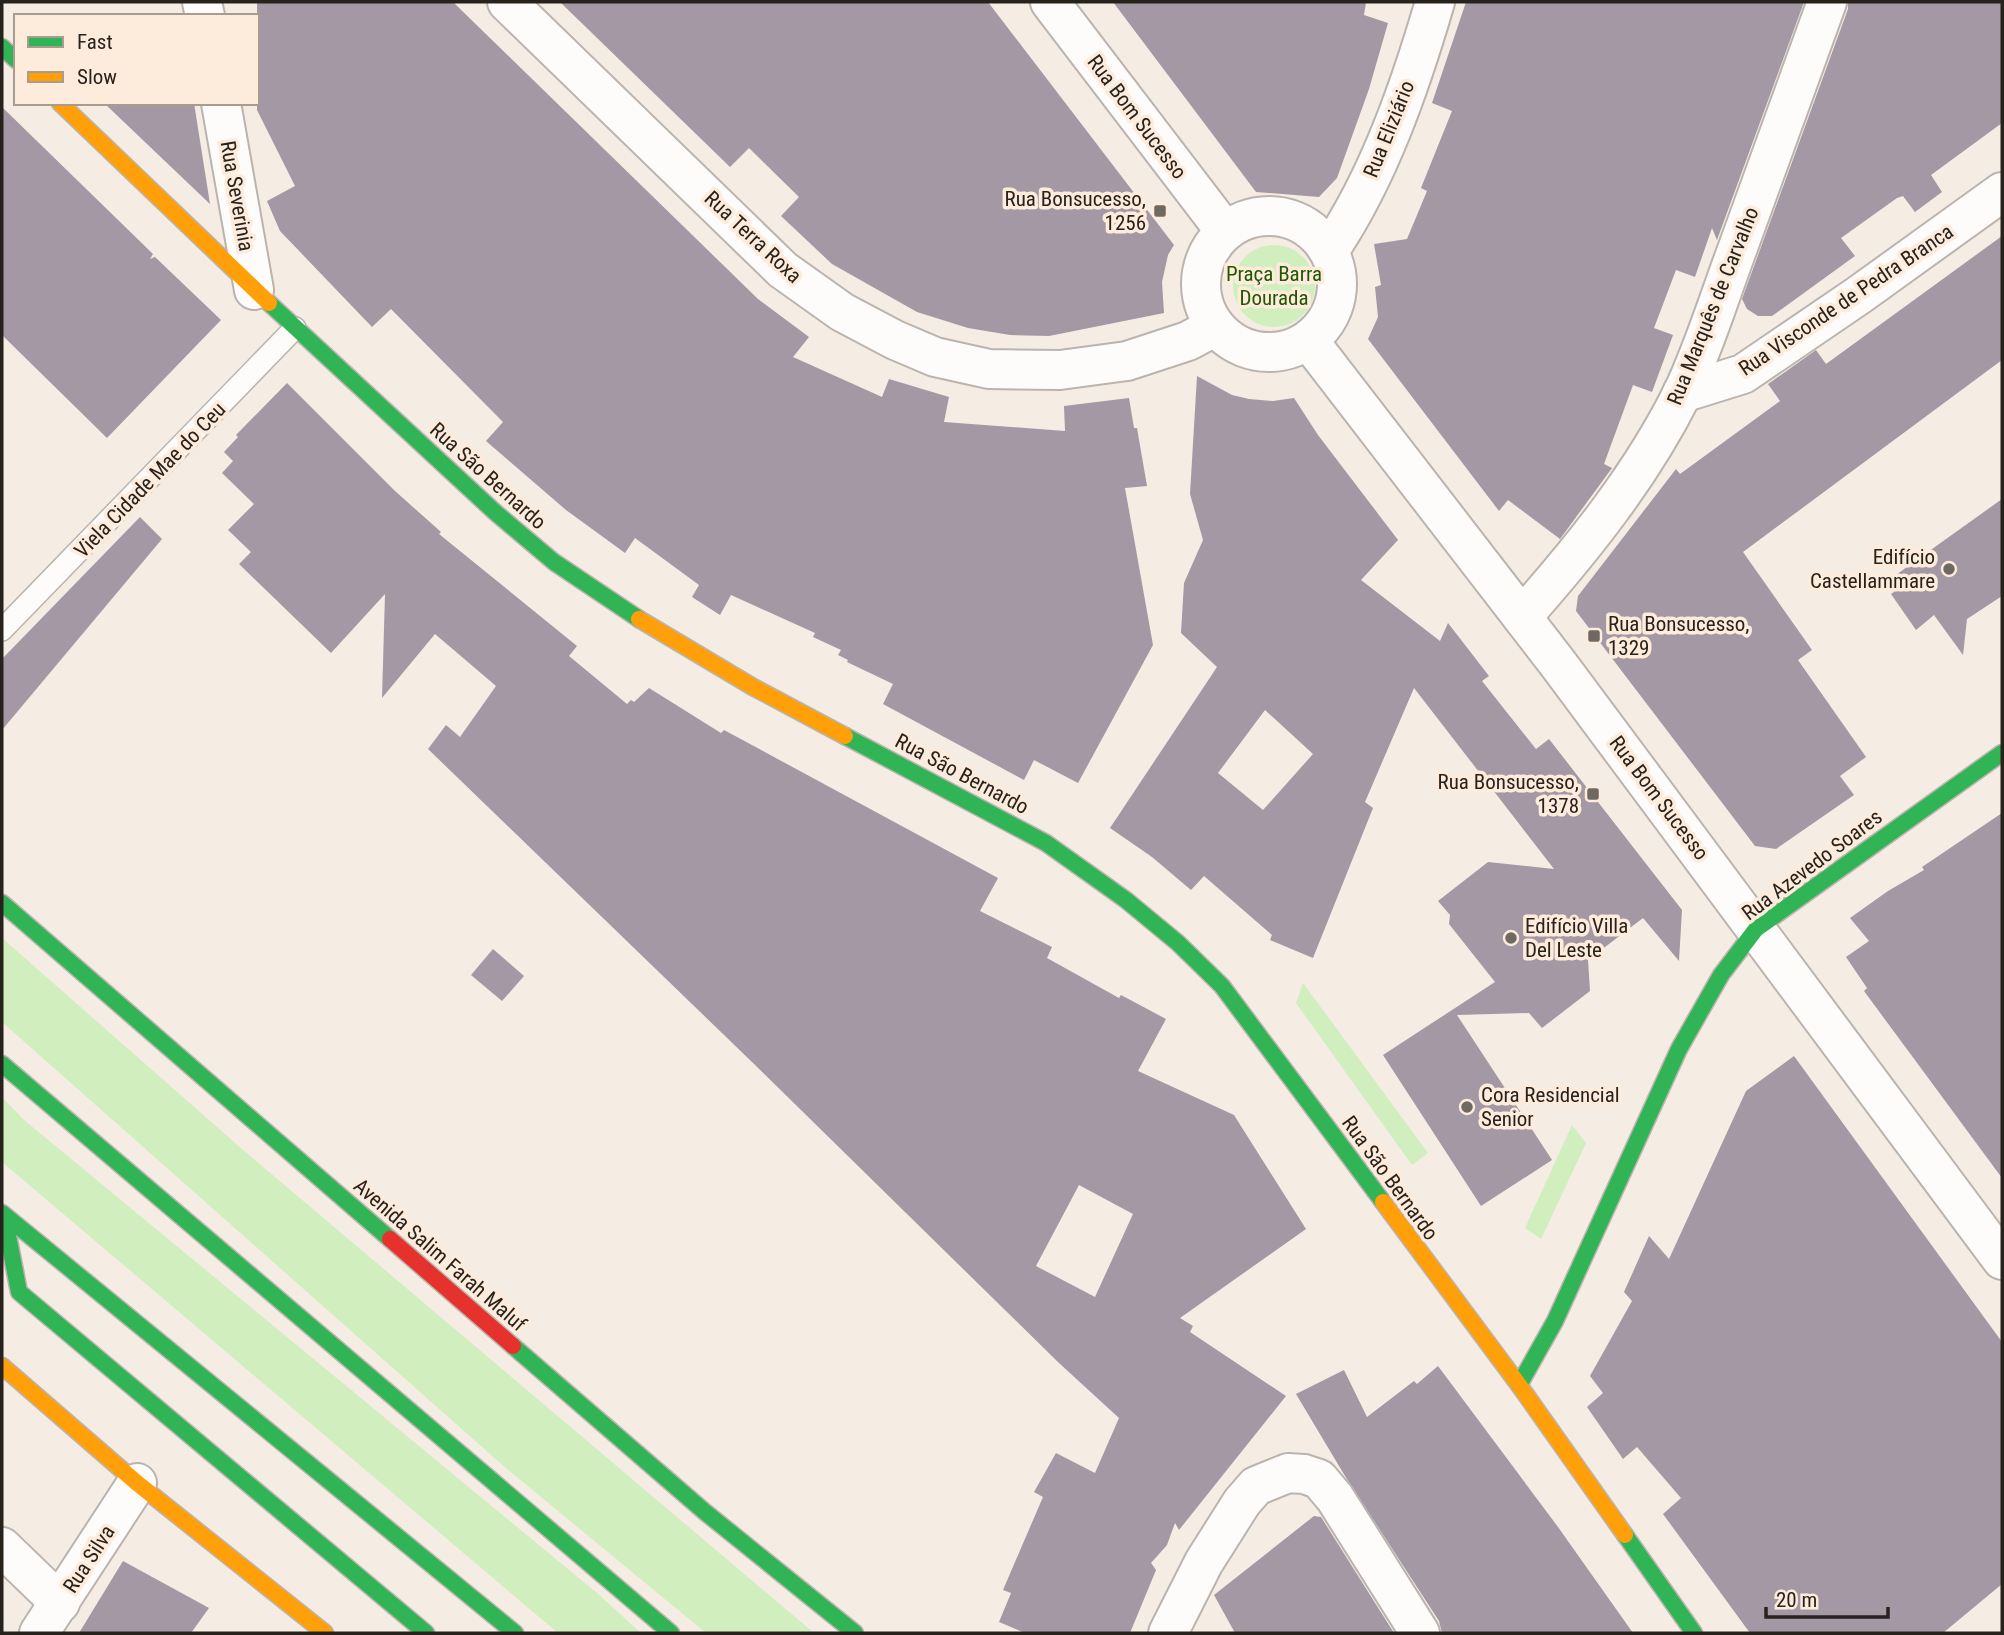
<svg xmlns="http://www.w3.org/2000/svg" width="2004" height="1635" font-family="'Roboto Condensed',sans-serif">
<rect width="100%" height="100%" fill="#f5ece4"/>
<!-- green -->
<g fill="#d1eebe">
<circle cx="1274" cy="286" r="41"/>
<path d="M 2,938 L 242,1149 L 814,1633 L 706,1633 L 507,1469 L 2,1022 Z"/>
<path d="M 1303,983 L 1428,1153 L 1412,1165 L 1296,1003 Z"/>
<path d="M 2,1097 L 24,1120 L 597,1593 L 641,1633 L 558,1633 L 2,1162 Z"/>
<path d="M 1572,1125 L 1586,1143 L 1541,1239 L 1525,1228 Z"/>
</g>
<!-- building -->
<g fill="#a398a3" fill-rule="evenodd">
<path d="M 257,2 L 453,2 L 758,299 L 809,337 L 793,357 L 882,397 L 889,379 L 949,397 L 944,422 L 1065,431 L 1064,406 L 1129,398 L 1134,428 L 1137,428 L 1147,486 L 1125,488 L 1153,645 L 1078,783 L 1034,760 L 1024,780 L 883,704 L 893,684 L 847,662 L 848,660 L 838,655 L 841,650 L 813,637 L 815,633 L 731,595 L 720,615 L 692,597 L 699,585 L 635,538 L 625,553 L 566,510 L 486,441 L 503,422 L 391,309 L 372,327 L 280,231 L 267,201 L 295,186 L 257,110 Z"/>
<path d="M 560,2 L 988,2 L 1174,245 L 1168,255 L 1162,282 L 1164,313 L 1049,336 L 1010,335 L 968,328 L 917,312 L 832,264 L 781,216 L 799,197 L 749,148 L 730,167 Z"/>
<path d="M 1113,2 L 1366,2 L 1364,15 L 1388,23 L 1369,89 L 1337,178 L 1319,197 L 1256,192 Z"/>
<path d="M 1466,2 L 1804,2 L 1717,240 L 1712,228 L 1695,277 L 1676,270 L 1654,328 L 1673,335 L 1652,392 L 1633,385 L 1604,464 L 1612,468 L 1560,539 L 1508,500 L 1499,511 L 1368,339 L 1378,317 L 1375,287 L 1381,285 L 1374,244 L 1407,239 L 1427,191 L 1421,188 L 1452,111 L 1432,103 Z"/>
<path d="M 1848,2 L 2002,2 L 2002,123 L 1931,175 L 1942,192 L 1915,212 L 1903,196 L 1897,198 L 1841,238 L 1855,256 L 1772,316 L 1758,316 L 1747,309 L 1742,299 L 1848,9 Z"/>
<path d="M 104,103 L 194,103 L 210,204 Z"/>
<path d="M 2,107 L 153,254 L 150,259 L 155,257 L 221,320 L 107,438 L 2,335 Z"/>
<path d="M 2002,236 L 2002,360 L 1743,552 L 1812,650 L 1798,660 L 1866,757 L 1840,776 L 1854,795 L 1776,849 L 1755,846 L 1576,611 L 1578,596 L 1676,469 L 1680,474 L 1780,401 L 1768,384 L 1816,350 L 1826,364 Z"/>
<path d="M 1197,376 L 1232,395 L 1249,399 L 1273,401 L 1294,398 L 1318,435 L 1398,540 L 1361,580 L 1440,641 L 1448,623 L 1489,676 L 1482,681 L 1536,749 L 1549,739 L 1682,910 L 1679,961 L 1643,918 L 1588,960 L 1590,991 L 1542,1028 L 1529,1013 L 1457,1015 L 1552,1160 L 1481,1206 L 1383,1055 L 1495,982 L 1449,924 L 1450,915 L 1438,901 L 1488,862 L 1554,869 L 1414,688 L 1365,802 L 1373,808 L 1313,958 L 1270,940 L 1272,935 L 1204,876 L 1191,890 L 1152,857 L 1110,828 L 1217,667 L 1181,633 L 1184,583 L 1203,540 L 1190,494 ZM 1265,710 L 1313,754 L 1263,810 L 1218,773 Z"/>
<path d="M 287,383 L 395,491 L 441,532 L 439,534 L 577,646 L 569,656 L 627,704 L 631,700 L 634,702 L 649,688 L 721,733 L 724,730 L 998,878 L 980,911 L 1052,947 L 1047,958 L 1119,998 L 1121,995 L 1166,1019 L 1138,1071 L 1234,1115 L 1306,1229 L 1180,1318 L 1193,1326 L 1190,1332 L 1286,1396 L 1179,1530 L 1175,1523 L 1167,1545 L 1151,1563 L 1156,1570 L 1130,1633 L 1025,1633 L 999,1622 L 1011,1593 L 1003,1590 L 1043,1497 L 1034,1492 L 1056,1453 L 1095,1473 L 1119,1418 L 1059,1363 L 752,1062 L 428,749 L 446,725 L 460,737 L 496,686 L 435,634 L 382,698 L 385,594 L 331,653 L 239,564 L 251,552 L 228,530 L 254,504 L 222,473 L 233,461 L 224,452 L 238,437 L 236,435 ZM 1079,1185 L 1133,1214 L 1095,1297 L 1036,1266 Z"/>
<path d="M 2002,499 L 2002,596 L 1967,619 L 1963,655 L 1934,615 L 1916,630 L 1891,594 L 1894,592 L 1890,585 L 1895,581 L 1893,577 Z"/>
<path d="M 140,517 L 162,539 L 2,730 L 2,659 Z"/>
<path d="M 2002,813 L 2002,1178 L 1864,991 L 1867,988 L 1846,957 L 1869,941 L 1850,918 L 1888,891 L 1924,870 L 1922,867 Z"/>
<path d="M 493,949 L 524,976 L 502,1001 L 471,975 Z"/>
<path d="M 1794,1056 L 2002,1342 L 2002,1584 L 1943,1633 L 1750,1633 L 1663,1514 L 1681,1498 L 1637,1447 L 1623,1459 L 1587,1407 L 1603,1393 L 1590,1376 L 1632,1301 L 1624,1292 L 1649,1236 L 1669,1259 L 1746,1091 Z"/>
<path d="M 1438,1366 L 1558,1527 L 1633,1633 L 1442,1633 L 1439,1621 L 1345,1476 L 1296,1394 L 1344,1370 L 1367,1417 L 1414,1381 L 1417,1384 Z"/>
<path d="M 1314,1516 L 1321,1517 L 1394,1633 L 1235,1633 L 1214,1595 Z"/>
<path d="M 123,1561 L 209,1608 L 191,1633 L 79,1633 Z"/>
</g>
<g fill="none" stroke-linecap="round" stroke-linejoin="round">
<!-- lane casing -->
<g stroke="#bbb4ae" stroke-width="24">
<path id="lane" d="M 2,630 L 295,328"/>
</g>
<!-- street casing -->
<g stroke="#bbb4ae" stroke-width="42">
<g id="street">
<path d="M 202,2 L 205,16"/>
<path d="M 507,2 L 783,270 L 842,312 L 895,340 L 935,357 L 989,369 L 1060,370 L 1127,361 L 1188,341 L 1214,327"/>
<path d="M 1050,2 L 1225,231"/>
<path d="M 221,103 L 254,290"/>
<circle cx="1269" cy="284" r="68"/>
<path d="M 1329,251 C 1379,177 1410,87 1435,2"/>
<path d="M 1309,341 L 1559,665 L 2002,1260"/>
<path d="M 1682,393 L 1743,374 L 1859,295 L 2002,192"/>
<path d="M 1522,617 C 1583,548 1641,476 1682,394 C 1704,348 1719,298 1737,250 C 1767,168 1797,85 1827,2"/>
<path d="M 2,1547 L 60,1603"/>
<path d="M 39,1633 L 137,1483"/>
<path d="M 1168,1633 L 1204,1562 L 1242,1502 L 1256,1486 L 1288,1473 L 1304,1474 L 1319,1479 L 1335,1498 L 1420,1633"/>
</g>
</g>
<!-- fast casing -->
<g stroke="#bbb4ae" stroke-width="19">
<g id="fast">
<path d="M 2,47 L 16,60"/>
<path d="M 269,303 L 496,513 L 554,562 L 639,619"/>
<path d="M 845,736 L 1046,843 L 1126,900 L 1178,943 L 1222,986 L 1383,1202"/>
<path d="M 2,903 L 390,1239"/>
<path d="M 2,1064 L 671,1633"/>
<path d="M 2,1213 L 515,1633"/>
<path d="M 4,1215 L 19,1292 L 426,1633"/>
<path d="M 513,1346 L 705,1512 L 855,1633"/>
<path d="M 1519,1385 L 1555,1321 L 1679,1049 L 1721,975 L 1756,929 L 2002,753"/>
<path d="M 1625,1535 L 1694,1633"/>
</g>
</g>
<!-- slow casing -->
<g stroke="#bbb4ae" stroke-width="19">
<g id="slow">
<path d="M 60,103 L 269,303"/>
<path d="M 639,619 L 753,687 L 845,736"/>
<path d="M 1383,1202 L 1519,1385 L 1625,1535"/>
<path d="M 2,1366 L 137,1483 L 325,1633"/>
</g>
</g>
<!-- jam casing -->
<g stroke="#bbb4ae" stroke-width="19">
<path id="jam" d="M 390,1239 L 513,1346"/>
</g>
<!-- lane -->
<use href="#lane" stroke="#fefcfb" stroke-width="21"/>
<!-- street -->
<use href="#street" stroke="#fefcfb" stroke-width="38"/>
<!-- fast -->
<use href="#fast" stroke="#30b455" stroke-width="16"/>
<!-- slow -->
<use href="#slow" stroke="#ff9f0a" stroke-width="16"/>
<!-- jam -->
<use href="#jam" stroke="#e5322d" stroke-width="16"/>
</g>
<!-- markers -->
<g fill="#706962" stroke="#fdebdc" stroke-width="2.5">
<rect x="1153" y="204" width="14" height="14" rx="3.5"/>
<circle cx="1949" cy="569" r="7"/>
<rect x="1587" y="629" width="14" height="14" rx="3.5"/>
<rect x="1586" y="787" width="14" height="14" rx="3.5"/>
<circle cx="1511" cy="938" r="7"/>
<circle cx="1467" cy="1107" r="7"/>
</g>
<g text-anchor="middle" stroke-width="7" stroke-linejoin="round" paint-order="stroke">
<!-- street labels -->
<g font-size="21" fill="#28221c" stroke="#fdebdc">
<text transform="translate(1137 117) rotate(53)" y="7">Rua Bom Sucesso</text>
<text transform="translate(1389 129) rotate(-68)" y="7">Rua Eliziário</text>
<text transform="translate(237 196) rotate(80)" y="7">Rua Severinia</text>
<text transform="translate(753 237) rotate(43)" y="7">Rua Terra Roxa</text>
<text transform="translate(1846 300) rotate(-34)" y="7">Rua Visconde de Pedra Branca</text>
<text transform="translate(1713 306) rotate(-68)" y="7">Rua Marquês de Carvalho</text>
<text transform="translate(488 476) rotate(42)" y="7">Rua São Bernardo</text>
<text transform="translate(150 480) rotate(-46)" y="7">Viela Cidade Mae do Ceu</text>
<text transform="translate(962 774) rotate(28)" y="7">Rua São Bernardo</text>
<text transform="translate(1659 798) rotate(53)" y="7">Rua Bom Sucesso</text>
<text transform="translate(1812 865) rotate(-37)" y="7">Rua Azevedo Soares</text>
<text transform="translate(1390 1178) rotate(54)" y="7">Rua São Bernardo</text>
<text transform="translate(440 1255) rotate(41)" y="7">Avenida Salim Farah Maluf</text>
<text transform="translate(89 1559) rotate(-57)" y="7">Rua Silva</text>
</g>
<!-- poi labels -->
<g font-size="21" fill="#28221c" stroke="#fdebdc" text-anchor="end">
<text x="1146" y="206">Rua Bonsucesso,<tspan x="1146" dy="24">1256</tspan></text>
<text x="1935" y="564">Edifício<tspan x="1935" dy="24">Castellammare</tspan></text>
<text x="1608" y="631" text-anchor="start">Rua Bonsucesso,<tspan x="1608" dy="24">1329</tspan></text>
<text x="1579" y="789">Rua Bonsucesso,<tspan x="1579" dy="24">1378</tspan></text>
<text x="1525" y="933" text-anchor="start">Edifício Villa<tspan x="1525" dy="24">Del Leste</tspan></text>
<text x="1481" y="1102" text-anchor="start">Cora Residencial<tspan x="1481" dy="24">Senior</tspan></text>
</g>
<!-- park labels -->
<g font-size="21" fill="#1f5800" stroke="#fdebdc">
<text x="1274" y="281">Praça Barra<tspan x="1274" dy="24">Dourada</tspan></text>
</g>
</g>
<!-- border -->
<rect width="2004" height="1635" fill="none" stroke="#28221c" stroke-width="7"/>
<!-- legend -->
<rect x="14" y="14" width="245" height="91" fill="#fdebdc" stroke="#a89b8f" stroke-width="2"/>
<rect x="28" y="37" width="35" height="10" fill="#30b455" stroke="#a89b8f" stroke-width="2"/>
<text x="77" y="49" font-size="21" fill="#28221c">Fast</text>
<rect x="28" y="72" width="35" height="10" fill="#ff9f0a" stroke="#a89b8f" stroke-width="2"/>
<text x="77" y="84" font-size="21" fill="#28221c">Slow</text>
<!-- scale -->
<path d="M1766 1607v10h122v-10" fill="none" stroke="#28221c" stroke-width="3.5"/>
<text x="1776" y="1607" font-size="21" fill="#28221c" stroke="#fdebdc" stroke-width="5" paint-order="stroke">20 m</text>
</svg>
